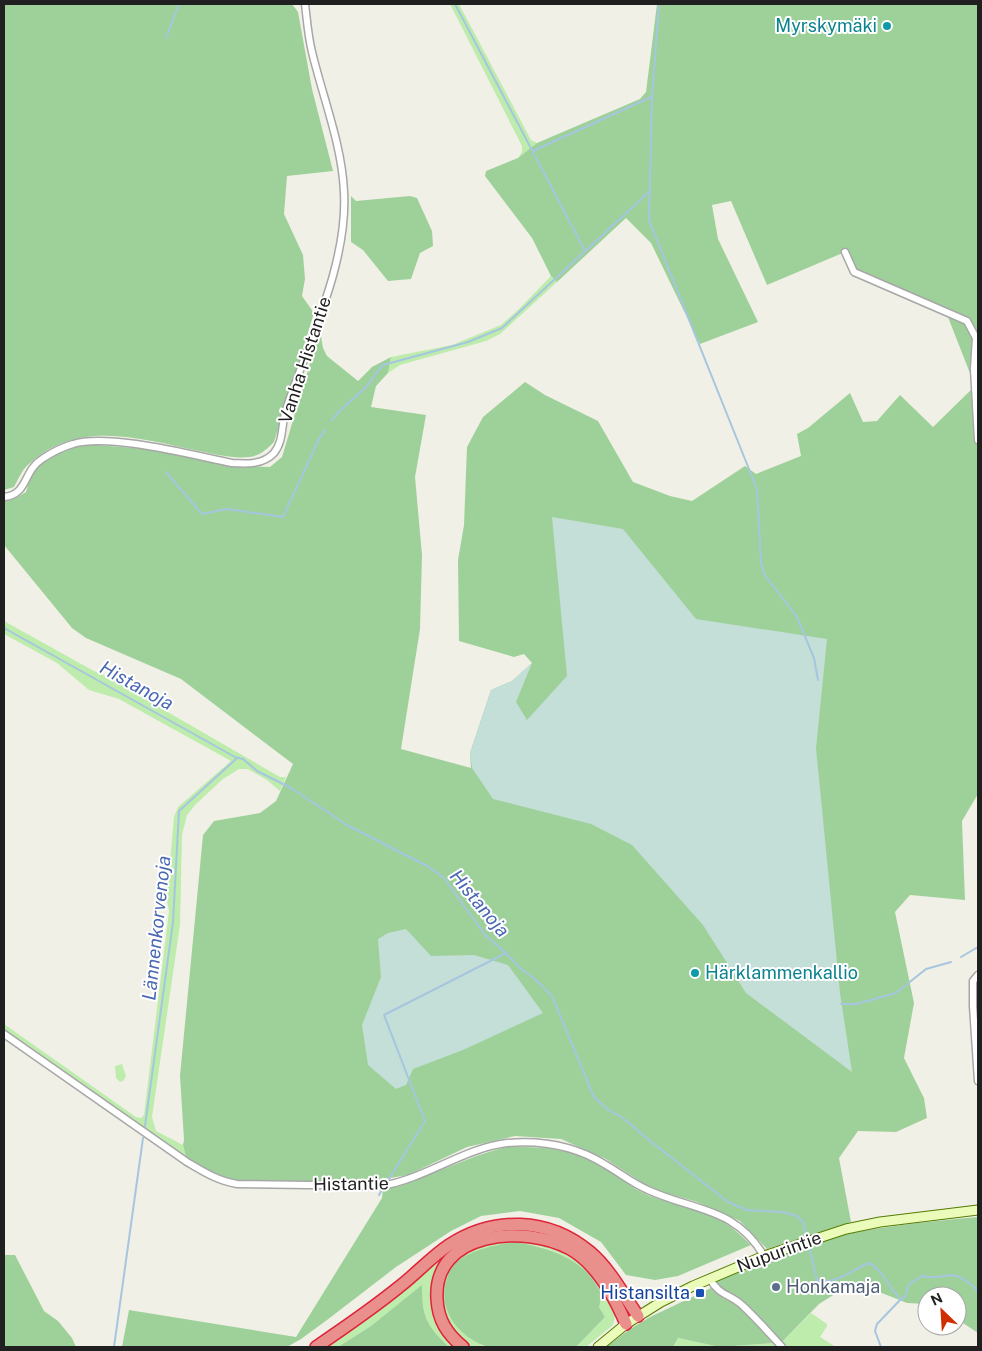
<svg xmlns="http://www.w3.org/2000/svg" width="982" height="1351" font-family="'Public Sans',sans-serif">
<rect width="100%" height="100%" fill="#f1f0e6"/>
<!-- grass -->
<g fill="#bdecac">
<path d="M 450,4 L 459,4 L 531,140 L 537,143 L 518,158 L 522,152 L 522,146 Z"/>
<path d="M 551,276 L 557,282 L 500,334 L 486,341 L 400,365 L 388,373 L 391,357 L 452,345 L 501,325 L 519,309 Z"/>
<path d="M 4,621 L 92,670 L 125,685 L 133,692 L 280,777 L 286,777 L 280,791 L 267,780 L 248,769 L 239,769 L 223,779 L 195,805 L 187,815 L 182,835 L 180,925 L 152,1117 L 156,1131 L 183,1145 L 186,1157 L 14,1039 L 4,1031 L 4,1024 L 136,1117 L 141,1118 L 144,1115 L 169,911 L 164,883 L 170,863 L 174,817 L 178,807 L 231,761 L 119,699 L 89,690 L 57,663 L 4,634 Z"/>
<path d="M 122,1064 L 126,1076 L 123,1081 L 120,1082 L 116,1078 L 115,1066 Z"/>
<path d="M 505,1227 L 545,1230 L 599,1265 L 628,1311 L 625,1310 L 606,1280 L 540,1234 L 460,1246 L 432,1296 L 459,1347 L 449,1347 C 427,1326 422,1316 422,1286 L 371,1326 L 338,1347 L 320,1347 L 444,1252 Z"/>
<path d="M 497,1238 L 541,1241 L 576,1258 L 603,1287 L 616,1312 L 613,1325 L 586,1347 L 576,1347 L 605,1317 L 599,1307 L 599,1288 C 573,1255 555,1248 514,1242 L 480,1345 L 488,1347 L 469,1347 L 457,1338 L 442,1317 L 442,1277 L 458,1255 Z"/>
<path d="M 811,1313 L 827,1324 L 827,1326 L 820,1337 L 836,1347 L 784,1347 L 780,1344 Z"/>
<path d="M 678,1338 L 720,1347 L 673,1347 Z"/>
<path d="M 774,1343 L 778,1347 L 720,1347 Z"/>
</g>
<!-- forest -->
<g fill="#9ed19a">
<path d="M 4,4 L 292,4 L 298,12 L 312,89 L 333,171 L 287,176 L 284,214 L 303,255 L 305,279 L 302,296 L 314,313 L 274,442 C 267,449 260,456 249,457 C 233,459 215,454 199,451 C 140,439 78,418 28,465 C 22,470 18,480 14,487 L 4,490 Z"/>
<path d="M 657,4 L 978,4 L 978,794 L 962,821 L 965,900 L 910,895 L 895,912 L 914,1003 L 904,1058 L 924,1098 L 927,1118 L 896,1132 L 858,1131 L 839,1158 L 851,1222 L 767,1249 L 740,1221 L 697,1202 L 652,1189 L 606,1159 L 561,1139 L 515,1136 L 467,1147 L 408,1175 L 360,1183 L 233,1181 L 209,1172 L 186,1157 L 183,1145 L 184,1140 L 180,1076 L 203,835 L 214,821 L 260,813 L 276,801 L 293,764 L 181,679 L 86,638 L 72,628 L 4,545 L 4,500 L 14,499 L 26,492 L 32,471 L 50,456 L 85,444 L 146,449 L 234,466 L 270,467 L 282,457 L 320,330 L 323,348 L 327,356 L 358,381 L 372,367 L 391,357 L 388,373 L 376,386 L 371,407 L 426,415 L 415,477 L 422,555 L 420,629 L 401,749 L 471,768 L 470,753 L 491,690 L 512,681 L 532,663 L 524,654 L 514,657 L 459,641 L 458,560 L 464,525 L 467,447 L 483,417 L 525,382 L 545,395 L 598,421 L 633,482 L 670,496 L 692,501 L 745,466 L 756,474 L 801,456 L 797,434 L 808,428 L 850,393 L 863,422 L 877,421 L 900,395 L 933,427 L 975,386 L 946,312 L 854,272 L 845,252 L 767,285 L 731,201 L 712,205 L 718,239 L 758,322 L 700,344 L 651,243 L 626,218 L 557,282 L 551,276 L 532,238 L 485,176 L 486,171 L 518,158 L 537,143 L 640,99 L 646,92 Z"/>
<path d="M 351,196 L 356,201 L 410,196 L 417,198 L 432,231 L 433,246 L 420,253 L 411,279 L 388,281 L 363,250 L 351,242 Z"/>
<path d="M 505,1147 C 542,1147 567,1146 601,1166 C 617,1175 632,1189 650,1196 C 671,1204 694,1207 715,1217 C 729,1224 740,1234 751,1245 L 678,1276 L 655,1280 L 626,1275 L 601,1242 L 559,1218 L 520,1211 L 481,1216 L 451,1231 L 396,1267 L 327,1320 L 301,1339 L 287,1347 L 122,1347 L 129,1310 L 296,1337 L 382,1198 L 383,1189 L 400,1186 L 479,1155 Z"/>
<path d="M 978,1217 L 978,1333 L 957,1319 L 957,1296 L 927,1296 L 927,1304 L 907,1303 L 854,1282 L 819,1304 L 780,1344 L 716,1286 L 716,1281 C 751,1266 787,1250 823,1240 C 874,1226 926,1222 978,1217 Z"/>
<path d="M 514,1242 C 551,1248 585,1258 602,1295 L 599,1307 L 605,1317 L 576,1347 L 488,1347 C 460,1338 436,1310 447,1279 C 448,1276 449,1271 451,1268 C 463,1251 495,1245 514,1242 Z"/>
<path d="M 4,1255 L 15,1255 L 44,1311 L 58,1321 L 72,1338 L 76,1347 L 4,1347 Z"/>
<path d="M 422,1285 C 422,1316 426,1325 449,1347 L 338,1347 L 371,1326 Z"/>
<path d="M 711,1288 L 723,1298 L 738,1305 L 774,1343 L 720,1347 L 678,1338 L 673,1347 L 606,1347 L 630,1329 L 650,1317 Z"/>
</g>
<!-- wetland -->
<g fill="#c3dfd8">
<path d="M 552,517 L 623,529 L 696,619 L 827,639 L 816,748 L 840,993 L 852,1072 L 746,993 L 703,925 L 632,845 L 591,824 L 493,799 L 472,768 L 470,753 L 491,690 L 512,681 L 532,663 L 516,702 L 527,720 L 567,676 Z"/>
<path d="M 406,929 L 431,956 L 474,955 L 508,965 L 543,1013 L 463,1050 L 413,1069 L 406,1085 L 396,1089 L 368,1065 L 362,1025 L 381,977 L 378,939 L 388,933 Z"/>
</g>
<g fill="none" stroke-linecap="round" stroke-linejoin="round">
<!-- stream -->
<g stroke="#a6c6df" stroke-width="2">
<path d="M 455,4 L 585,251"/>
<path d="M 659,4 L 652,97 L 649,220 L 757,489 L 761,562 L 764,574 L 797,617 L 814,658 L 818,680"/>
<path d="M 166,38 L 179,4"/>
<path d="M 533,151 L 651,97"/>
<path d="M 331,421 C 341,407 354,399 366,387 C 372,380 376,372 383,365 L 468,342 L 502,328 L 650,191"/>
<path d="M 166,472 L 202,514 L 227,509 L 283,517 L 319,439 L 325,430"/>
<path d="M 4,628 L 235,757 L 243,759 L 257,771 L 291,788 L 347,825 L 429,867 L 444,878 L 485,935 L 506,953 L 521,969 L 535,979 L 552,996 L 594,1097 L 607,1109 L 623,1118 L 649,1140 L 728,1202 L 747,1210 L 782,1212 L 797,1216 L 803,1222 L 806,1235"/>
<path d="M 961,957 L 978,947"/>
<path d="M 841,1004 L 857,1004 L 896,993 L 926,969 L 951,962"/>
<path d="M 145,1126 L 173,922 L 179,811 L 237,758"/>
<path d="M 389,1179 L 425,1121 L 384,1015 L 506,953"/>
<path d="M 379,1195 L 382,1190"/>
<path d="M 809,1246 L 817,1280 C 835,1286 853,1269 869,1263 C 884,1271 889,1289 901,1299 L 905,1297 L 909,1284 L 922,1276 C 942,1281 950,1268 968,1282 C 973,1286 976,1288 978,1294"/>
<path d="M 114,1347 L 143,1138"/>
<path d="M 881,1347 L 875,1331 L 877,1324 L 901,1299"/>
</g>
<!-- street casing -->
<g stroke="#a7a7a7" stroke-width="9">
<g id="street">
<path d="M 845,252 L 854,272 L 967,321 L 976,338 L 974,369 L 978,440"/>
<path d="M 4,497 C 28,495 23,471 42,459 C 51,453 62,447 73,444 C 109,433 192,455 232,463 C 246,464 263,465 274,453 C 284,441 281,424 286,410 C 308,342 348,264 344,192 C 342,145 323,98 312,52 C 308,36 307,20 305,4"/>
<path d="M 978,975 L 973,981 L 973,1006 L 978,1081"/>
<path d="M 4,1034 L 187,1162 C 204,1172 218,1181 237,1184 L 381,1186 C 425,1179 464,1148 507,1143 C 542,1140 576,1146 606,1165 C 620,1173 633,1184 648,1190 C 694,1211 735,1207 764,1256"/>
<path d="M 710,1279 C 719,1296 731,1294 743,1306 C 757,1319 769,1333 782,1347"/>
</g>
</g>
<!-- secondary casing -->
<g stroke="#547c02" stroke-width="11">
<path id="secondary" d="M 598,1347 L 626,1324 L 661,1302 L 693,1286 L 764,1256 L 846,1229 L 880,1222 L 978,1210"/>
</g>
<!-- highway casing -->
<g stroke="#df233a" stroke-width="14">
<g id="highway">
<path d="M 316,1347 C 344,1328 372,1309 399,1287 C 416,1274 431,1257 449,1245 C 494,1216 548,1217 590,1252 C 610,1269 623,1294 638,1316"/>
<path d="M 463,1347 C 447,1334 438,1320 437,1299 C 433,1231 525,1224 570,1249 C 597,1264 614,1296 626,1324"/>
</g>
</g>
<!-- street -->
<use href="#street" stroke="#fff" stroke-width="6"/>
<!-- secondary -->
<use href="#secondary" stroke="#eafbba" stroke-width="9"/>
<!-- highway -->
<use href="#highway" stroke="#e9908d" stroke-width="11"/>
</g>
<!-- markers -->
<g fill="#0f9aa8" stroke="#fff" stroke-width="2">
<circle cx="887" cy="26" r="5"/>
<circle cx="695" cy="973" r="5"/>
</g>
<circle fill="#5c6f8a" stroke="#fff" stroke-width="2" cx="776" cy="1287" r="5"/>
<rect fill="#1a4fb4" stroke="#fff" stroke-width="2" x="695" y="1288" width="10" height="10" rx="2.5"/>
<g text-anchor="middle" stroke-width="4" stroke-linejoin="round" paint-order="stroke">
<!-- culture labels -->
<g font-size="18" fill="#0d838f" stroke="#fff" text-anchor="end">
<text x="877" y="32">Myrskymäki</text>
<text x="705" y="979" text-anchor="start">Härklammenkallio</text>
</g>
<!-- street labels -->
<g font-size="18" fill="#202020" stroke="#fff">
<text transform="translate(305 360) rotate(-72)" y="6">Vanha Histantie</text>
<text transform="translate(351 1184) rotate(-1)" y="6">Histantie</text>
<text transform="translate(779 1252) rotate(-20)" y="6">Nupurintie</text>
</g>
<!-- service labels -->
<g font-size="18" fill="#4e5e75" stroke="#fff" text-anchor="start">
<text x="786" y="1293">Honkamaja</text>
</g>
<!-- transit labels -->
<g font-size="18" fill="#164399" stroke="#fff" text-anchor="end">
<text x="690" y="1299">Histansilta</text>
</g>
<!-- water labels -->
<g font-size="19" font-style="italic" fill="#4967b3" stroke="#fff">
<text transform="translate(137 685) rotate(29)" y="7">Histanoja</text>
<text transform="translate(480 903) rotate(50)" y="7">Histanoja</text>
<text transform="translate(156 928) rotate(-84)" y="7">Lännenkorvenoja</text>
</g>
</g>
<!-- border -->
<rect width="982" height="1351" fill="none" stroke="#202020" stroke-width="10"/>
<!-- north arrow -->
<g transform="translate(942 1311) rotate(335)"><circle r="24" fill="#ffffff" stroke="#a6a6a6"/>
<path d="M0-4L9 19L0 12L-9 19Z" fill="#d02d00"/>
<text y="-8" font-size="14" font-weight="bold" text-anchor="middle" fill="#202020">N</text>
</g>
</svg>
